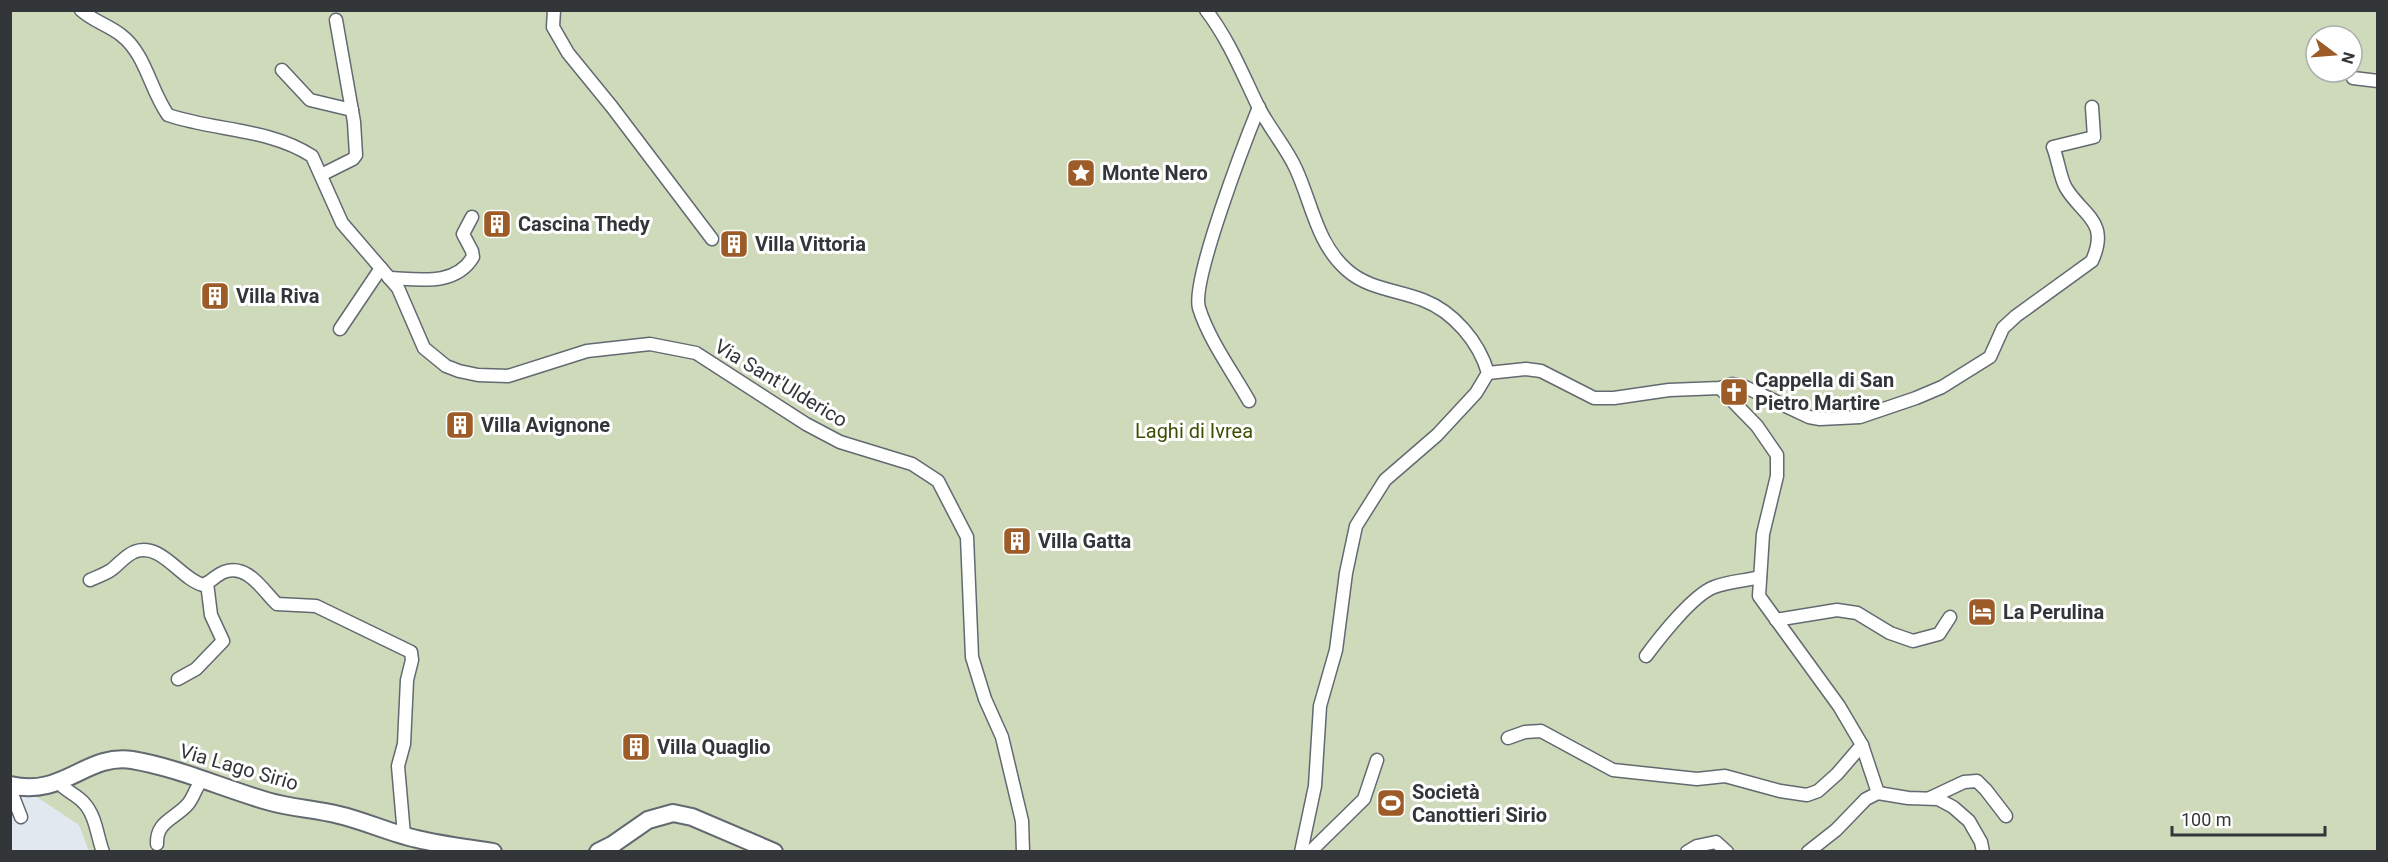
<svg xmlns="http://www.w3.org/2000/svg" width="2388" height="862" font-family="Roboto,sans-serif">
<rect width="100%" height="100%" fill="#e1e8f0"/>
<!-- green -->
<path fill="#cedaba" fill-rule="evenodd" d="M 10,11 L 2377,11 L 2377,851 L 89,851 L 79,825 L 34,795 L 11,786 ZM 2316,36 L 2352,36 L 2352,72 L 2316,72 Z"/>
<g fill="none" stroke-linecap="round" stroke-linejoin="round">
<!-- street casing -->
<g stroke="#626970" stroke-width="15">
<g id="street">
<path d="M 81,10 C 93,21 108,25 121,35 C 146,54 150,90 168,115 C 215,131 269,128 312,156 L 342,223 L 398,288 L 424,348 L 446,366 L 459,371 L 478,375 L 508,376 L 587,351 L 650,344 L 696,353 L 806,424 L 840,442 L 912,464 L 938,481 L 967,537 L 972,657 L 985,699 L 1002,737 L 1022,821 L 1023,852"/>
<path d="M 554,10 L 553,27 L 568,53 L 612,107 L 712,239"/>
<path d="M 1206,10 C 1229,40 1242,73 1258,106 C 1269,128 1286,147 1296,169 C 1312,204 1317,244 1347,270 C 1368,289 1398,290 1423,300 C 1454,312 1479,342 1488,373 L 1476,393 L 1437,435 L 1385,480 L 1356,526 L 1346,573 L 1336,650 L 1320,706 L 1315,786 L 1301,852"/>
<path d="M 282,70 L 310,100 L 352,110"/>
<path d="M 2353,78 L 2378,81"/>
<path d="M 321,175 L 353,159 L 356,155 L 354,122 L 336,20"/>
<path d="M 389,278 C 418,279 455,287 473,257 L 472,251 L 463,234 L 472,217"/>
<path d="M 340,329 L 381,268"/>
<path d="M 1488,373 L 1526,369 L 1541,371 L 1594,398 L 1614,398 L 1669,390 L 1720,388 L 1732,384 L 1745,387 L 1809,417 L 1820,419 L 1860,417 L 1916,398 L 1942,387 L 1990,357 L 2003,328 L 2016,316 L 2092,261 C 2110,221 2083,216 2066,188 C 2060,178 2058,159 2053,147 L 2094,137 L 2092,107"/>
<path d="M 1720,388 L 1757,426 L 1777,455 L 1777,476 L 1763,534 L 1759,596 L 1839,706 L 1862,745 L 1878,793"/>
<path d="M 1249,401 C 1232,371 1209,340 1199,308 C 1191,281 1246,139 1259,107"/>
<path d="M 90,580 C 97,577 105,574 111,570 C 119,564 125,556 134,552 C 161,541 180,579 203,585 C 211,582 216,575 224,572 C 248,563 263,591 277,604 L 316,606 L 411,652 L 412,660 L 407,680 L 404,744 L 398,766 L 404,835"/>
<path d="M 1776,620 L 1837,610 L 1857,613 L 1890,633 L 1913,641 L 1939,634 L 1950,617"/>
<path d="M 1646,656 C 1660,637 1693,595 1714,587 C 1729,581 1745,581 1760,577"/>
<path d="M 178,679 L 196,669 L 223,641 L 211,615 L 207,583"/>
<path d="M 1508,738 L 1525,732 L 1541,731 L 1613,770 L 1697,779 L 1725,776 L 1780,791 L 1807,795 L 1818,791 L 1837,774 L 1862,745"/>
<path d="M 59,783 C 66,791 77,795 84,803 C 96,816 97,836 103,852"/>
<path d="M 10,789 L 21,817"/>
<path d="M 1930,798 L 1964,782 L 1977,781 L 1986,790 L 2006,816"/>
<path d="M 157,844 C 156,821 175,819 188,804 C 194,797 196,786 203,779"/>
<path d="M 1310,852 L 1364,799 L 1377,760"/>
<path d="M 1687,852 L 1697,846 L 1716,842 L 1727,852"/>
<path d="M 1808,852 L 1836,830 L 1866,799 L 1878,793 L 1908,798 L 1938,799 L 1953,807 L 1969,821 L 1981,842 L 1983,852"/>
</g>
</g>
<!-- secondary casing -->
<g stroke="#626970" stroke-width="20">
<g id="secondary">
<path d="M 10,785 C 63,798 86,753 132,760 C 179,768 222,788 267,801 C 290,808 315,809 339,815 C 365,821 390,833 417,839 C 442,845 468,848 493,852"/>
<path d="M 598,852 L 612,845 L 648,820 L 673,813 L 692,817 L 774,852"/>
</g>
</g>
<!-- street -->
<use href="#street" stroke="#fff" stroke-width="12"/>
<!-- secondary -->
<use href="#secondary" stroke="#fff" stroke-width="16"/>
</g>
<!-- icons -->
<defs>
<g id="sight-square" transform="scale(1.5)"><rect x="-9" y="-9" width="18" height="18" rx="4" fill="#9c5b27" stroke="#fff"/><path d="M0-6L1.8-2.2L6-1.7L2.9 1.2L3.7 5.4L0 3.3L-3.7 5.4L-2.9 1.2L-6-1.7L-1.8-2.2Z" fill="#fff"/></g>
<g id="building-square" transform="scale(1.5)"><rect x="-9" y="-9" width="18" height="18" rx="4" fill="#9c5b27" stroke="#fff"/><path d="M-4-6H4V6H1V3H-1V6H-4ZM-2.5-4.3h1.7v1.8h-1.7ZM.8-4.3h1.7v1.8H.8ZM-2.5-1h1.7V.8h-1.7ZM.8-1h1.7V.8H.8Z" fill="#fff"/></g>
<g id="church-square" transform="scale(1.5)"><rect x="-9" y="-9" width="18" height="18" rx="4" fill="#9c5b27" stroke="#fff"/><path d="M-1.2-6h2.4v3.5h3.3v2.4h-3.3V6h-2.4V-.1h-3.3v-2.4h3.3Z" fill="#fff"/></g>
<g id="hotel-square" transform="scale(1.5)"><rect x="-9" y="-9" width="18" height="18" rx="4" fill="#9c5b27" stroke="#fff"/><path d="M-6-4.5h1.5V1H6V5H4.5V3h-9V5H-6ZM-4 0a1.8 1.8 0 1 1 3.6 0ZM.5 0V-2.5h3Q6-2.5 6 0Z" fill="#fff"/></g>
<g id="stadium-square" transform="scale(1.5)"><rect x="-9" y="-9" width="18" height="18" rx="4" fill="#9c5b27" stroke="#fff"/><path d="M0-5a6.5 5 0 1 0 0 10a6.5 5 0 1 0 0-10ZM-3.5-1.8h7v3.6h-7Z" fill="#fff"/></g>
</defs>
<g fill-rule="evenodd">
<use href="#sight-square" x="1081" y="173"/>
<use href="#building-square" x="497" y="224"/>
<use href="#building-square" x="734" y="244"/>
<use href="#building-square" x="215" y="296"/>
<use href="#church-square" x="1734" y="392"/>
<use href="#building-square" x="460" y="425"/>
<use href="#building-square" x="1017" y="541"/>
<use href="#hotel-square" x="1982" y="612"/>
<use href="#building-square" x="636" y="747"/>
<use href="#stadium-square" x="1391" y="803"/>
</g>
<g text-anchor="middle" stroke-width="6" stroke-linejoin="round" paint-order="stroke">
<!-- poi labels -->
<g font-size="20" font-weight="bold" fill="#333639" stroke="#fff" text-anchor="start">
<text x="1102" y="180">Monte Nero</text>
<text x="518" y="231">Cascina Thedy</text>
<text x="755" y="251">Villa Vittoria</text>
<text x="236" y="303">Villa Riva</text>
<text x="1755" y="387">Cappella di San<tspan x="1755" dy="23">Pietro Martire</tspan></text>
<text x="481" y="432">Villa Avignone</text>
<text x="1038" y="548">Villa Gatta</text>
<text x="2003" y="619">La Perulina</text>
<text x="657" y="754">Villa Quaglio</text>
<text x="1412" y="799">Società<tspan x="1412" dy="23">Canottieri Sirio</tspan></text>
</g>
<!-- street labels -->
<g font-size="20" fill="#333639" stroke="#fff">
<text transform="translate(781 383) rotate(31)" y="7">Via Sant'Ulderico</text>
<text transform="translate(239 767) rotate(16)" y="7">Via Lago Sirio</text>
</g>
<!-- park labels -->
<g font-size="20" fill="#3a4f00" stroke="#fff">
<text x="1194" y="438">Laghi di Ivrea</text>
</g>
</g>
<!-- border -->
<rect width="2388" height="862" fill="none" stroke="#333639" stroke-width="24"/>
<!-- north arrow -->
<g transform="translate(2334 54) rotate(106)"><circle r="28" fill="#ffffff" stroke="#adafb0" stroke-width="1.5"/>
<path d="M0-4.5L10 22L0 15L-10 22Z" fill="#9c5b27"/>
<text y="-9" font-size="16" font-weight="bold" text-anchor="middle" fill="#333639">N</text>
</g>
<!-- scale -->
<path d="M2172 826v9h153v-9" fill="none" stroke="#333639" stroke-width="3"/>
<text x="2181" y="826" font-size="18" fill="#333639" stroke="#ffffff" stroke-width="4.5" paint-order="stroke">100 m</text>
</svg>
